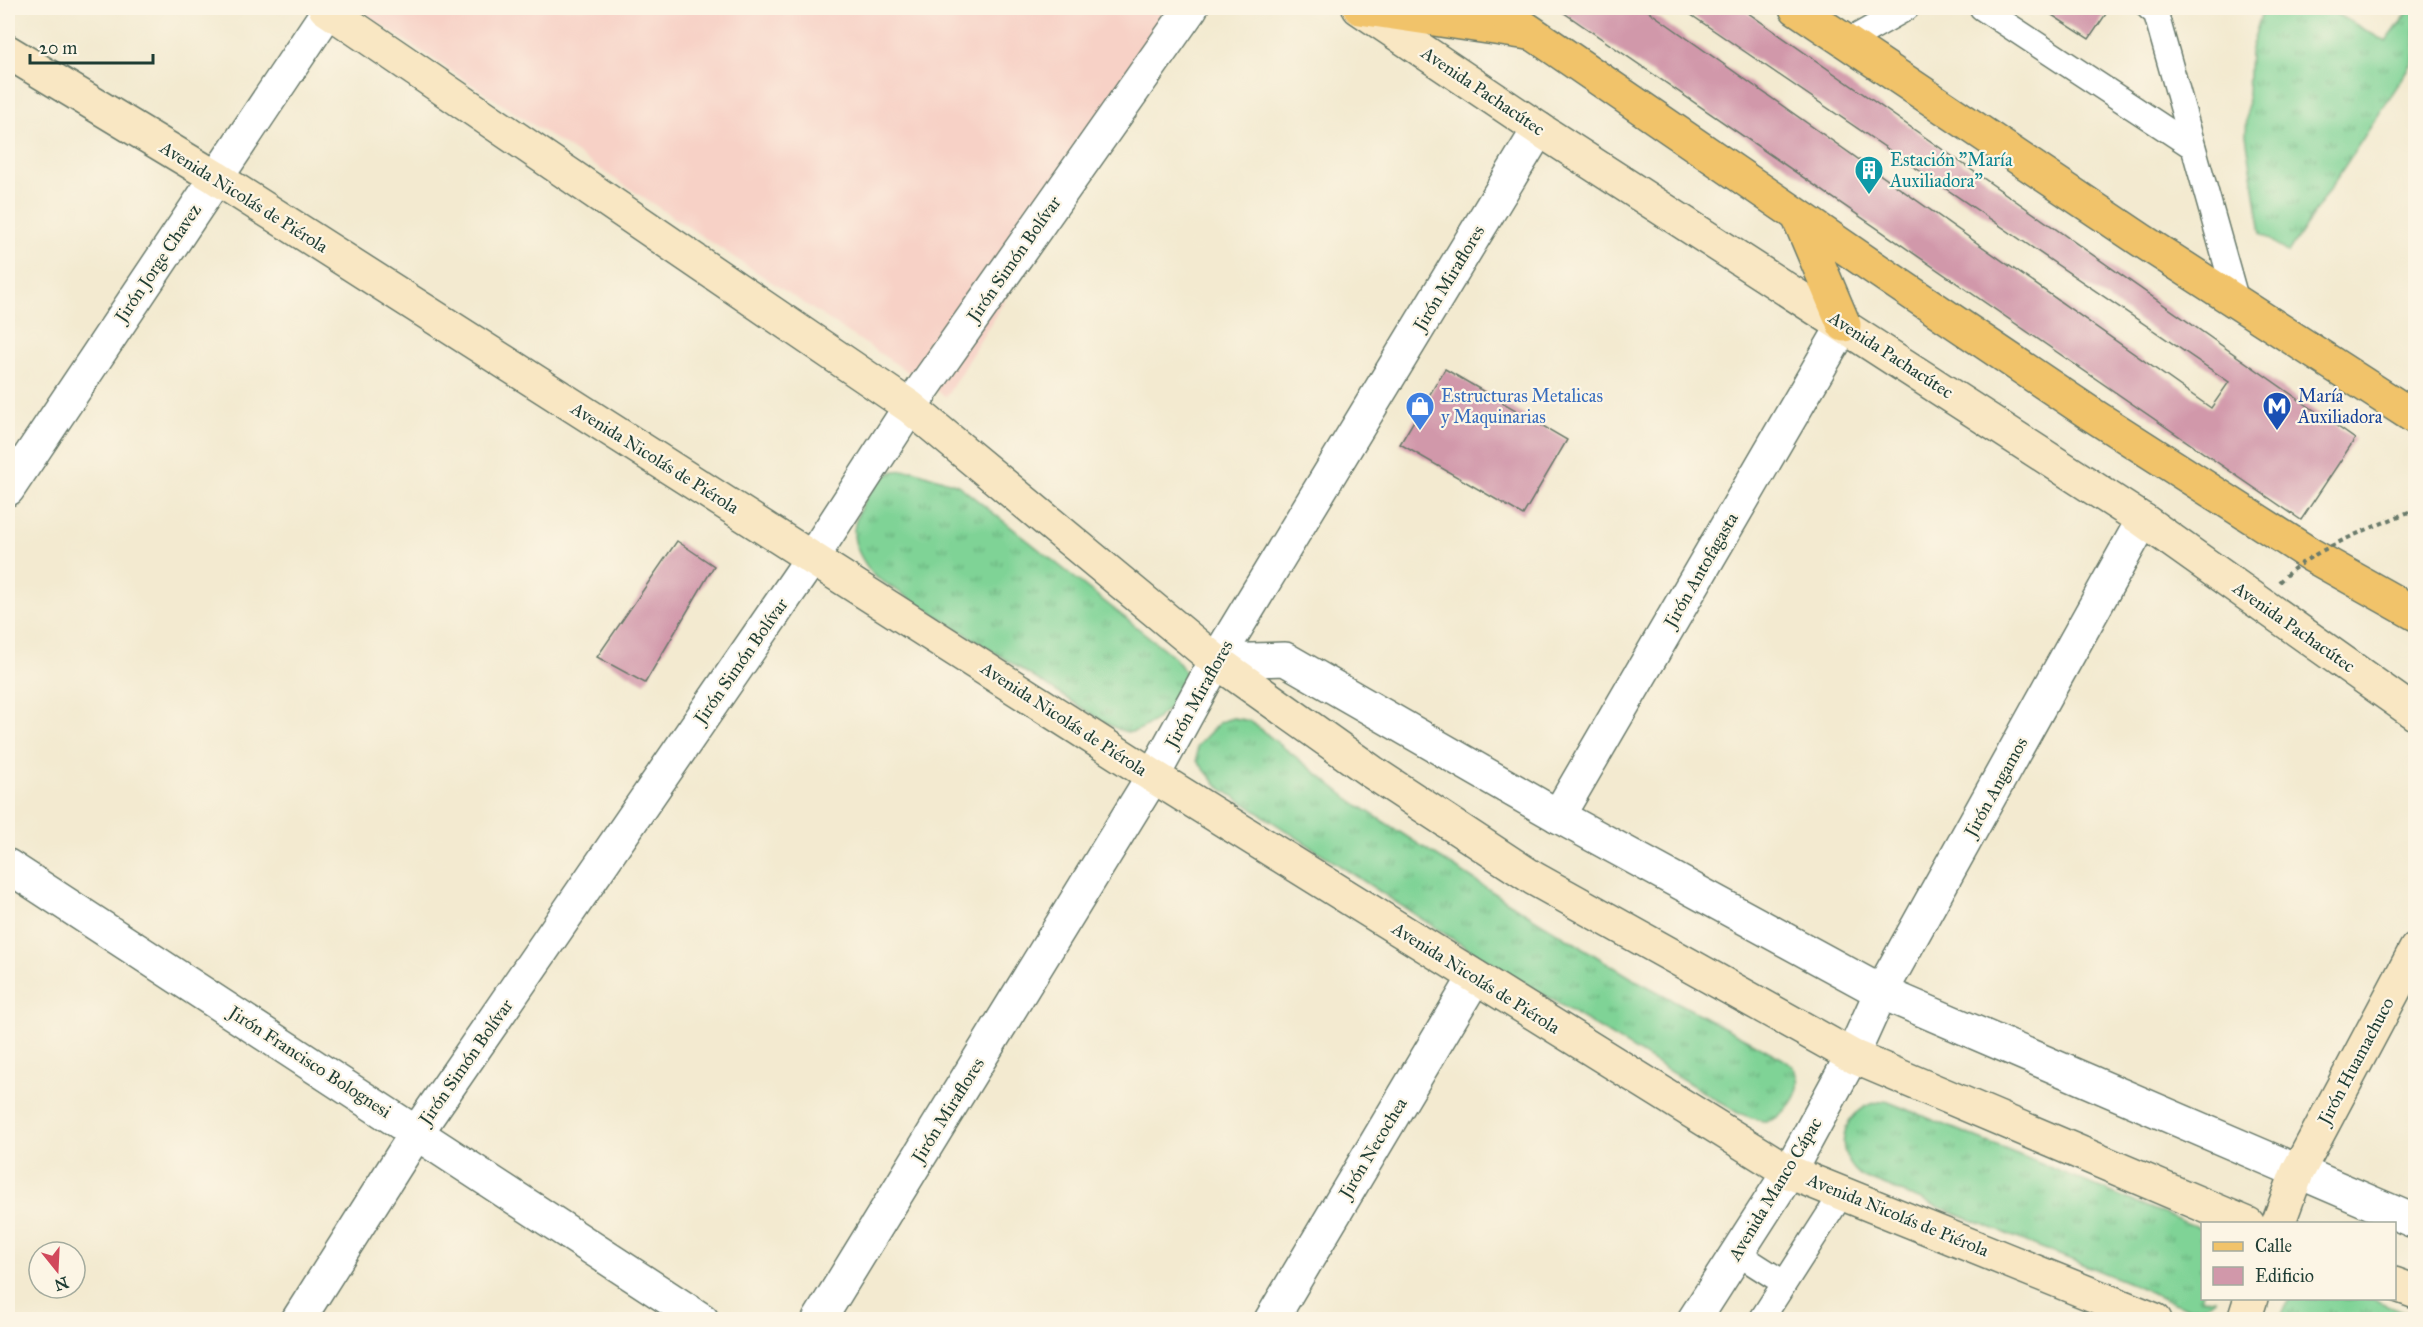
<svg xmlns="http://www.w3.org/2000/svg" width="2423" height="1327" font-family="'IM FELL Great Primer',serif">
<defs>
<pattern id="grass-tufts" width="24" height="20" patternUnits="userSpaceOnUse" patternTransform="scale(1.5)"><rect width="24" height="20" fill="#7fd396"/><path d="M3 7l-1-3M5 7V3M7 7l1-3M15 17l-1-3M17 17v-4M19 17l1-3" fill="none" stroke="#67ac7b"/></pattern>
</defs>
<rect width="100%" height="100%" fill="#fcf5e5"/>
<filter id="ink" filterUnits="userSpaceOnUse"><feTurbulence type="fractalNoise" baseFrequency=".0167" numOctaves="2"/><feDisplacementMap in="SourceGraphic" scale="12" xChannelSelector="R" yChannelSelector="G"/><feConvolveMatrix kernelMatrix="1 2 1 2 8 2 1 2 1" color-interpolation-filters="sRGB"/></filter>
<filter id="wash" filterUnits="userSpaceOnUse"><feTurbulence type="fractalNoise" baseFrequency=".008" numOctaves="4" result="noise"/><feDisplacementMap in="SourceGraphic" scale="24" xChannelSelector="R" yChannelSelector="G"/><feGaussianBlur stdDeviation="1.35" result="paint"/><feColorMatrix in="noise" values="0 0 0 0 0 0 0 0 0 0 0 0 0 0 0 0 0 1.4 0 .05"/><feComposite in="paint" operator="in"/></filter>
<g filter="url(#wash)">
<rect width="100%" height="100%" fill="#f3ead0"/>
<!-- built -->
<path fill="#f7d1c6" d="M 356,8 L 1181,8 L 946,397 Z"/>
<!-- grass -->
<g fill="url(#grass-tufts)" stroke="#4f8865" stroke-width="1.5">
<path d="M 2263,8 L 2327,8 L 2386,42 L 2411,8 L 2415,8 L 2415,59 L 2288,253 L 2261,233 L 2246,135 L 2250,52 Z"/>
<path d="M 913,470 L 958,485 L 1173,656 C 1178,662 1185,669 1186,676 C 1188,696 1149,730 1131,732 C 1124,733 1116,728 1109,725 L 874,576 C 864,563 853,547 854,530 C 856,510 875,477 895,471 C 900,470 908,471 913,470 Z"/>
<path d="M 1233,718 L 1250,721 L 1353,802 L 1519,909 L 1632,978 L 1783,1059 C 1787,1062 1792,1065 1794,1069 C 1807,1086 1788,1114 1771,1120 C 1761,1124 1747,1115 1738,1113 L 1459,943 L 1219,787 L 1197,761 L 1197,746 L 1220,722 Z"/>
<path d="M 1886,1101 L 2202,1229 L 2202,1298 L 2215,1299 C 2194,1319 2163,1298 2142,1288 L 1861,1176 C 1827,1148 1846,1104 1886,1101 Z"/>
<path d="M 2291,1298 L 2372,1299 L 2415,1316 L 2415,1319 L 2279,1319 Z"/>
</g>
<g id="blocks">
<!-- building -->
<g fill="#d198aa">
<path d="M 1557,8 L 1644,8 L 2211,408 L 2229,382 L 1681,8 L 1741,8 L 2355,439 L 2301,520 Z"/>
<path d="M 2041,8 L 2110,8 L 2089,39 Z"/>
<path d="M 1445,369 L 1567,440 L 1523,515 L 1400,444 Z"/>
<path d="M 677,541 L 714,566 L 645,683 L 597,657 Z"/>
</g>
</g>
</g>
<g filter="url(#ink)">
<use href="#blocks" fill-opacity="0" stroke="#697a6b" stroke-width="1.5"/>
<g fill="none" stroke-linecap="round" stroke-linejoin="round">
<!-- lane casing -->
<g stroke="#697a6b" stroke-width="27">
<g id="lane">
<path d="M 1982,8 L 2193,147"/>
<path d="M 2149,8 L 2156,14 L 2237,302"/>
<path d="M 1845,43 L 1907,8"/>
<path d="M 1737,1253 L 1784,1283"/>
<path d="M 1761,1320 L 1843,1192"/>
</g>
</g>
<!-- street casing -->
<g stroke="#697a6b" stroke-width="36">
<g id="street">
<path d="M 8,489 L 330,8"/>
<path d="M 1216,661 L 1285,659 L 1558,816 L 1881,992 L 2416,1222"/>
<path d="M 1558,816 L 1844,325"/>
<path d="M 8,866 L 702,1320"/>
<path d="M 298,1320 L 417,1132 L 812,558 L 910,407 L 1191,8"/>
<path d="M 819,1320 L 1153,776 L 1216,661 L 1539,129"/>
<path d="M 1271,1320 L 1475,977"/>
<path d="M 1694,1320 L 1789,1172 L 1852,1056 L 1881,992 L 2143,520"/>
</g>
</g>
<!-- secondary casing -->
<g stroke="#697a6b" stroke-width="36">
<g id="secondary">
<path d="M 325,8 L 910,407 L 1216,661 L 1372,772 L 1533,878 L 1852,1056 L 2248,1224"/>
<path d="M 1359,8 L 1539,129 L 2143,520 L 2416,714"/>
<path d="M 8,52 L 215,177 L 1153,776 L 1789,1172 L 2155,1320"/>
<path d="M 2278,1224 L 2297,1173 L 2416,949"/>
<path d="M 2394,1284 L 2416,1292"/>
<path d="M 2244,1320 L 2251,1298"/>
</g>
</g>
<!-- primary casing -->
<g stroke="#697a6b" stroke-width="36">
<g id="primary">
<path d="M 1360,8 L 1528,33"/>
<path d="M 1496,8 L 1876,269 L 2091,414 L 2311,555 L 2416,614"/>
<path d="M 1796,8 L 2141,240 L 2416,418"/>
<path d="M 1798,216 L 1844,325"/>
</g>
</g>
<!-- lane -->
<use href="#lane" stroke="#fff" stroke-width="24"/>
<!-- street -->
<use href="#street" stroke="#fff" stroke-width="33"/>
<!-- secondary -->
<use href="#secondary" stroke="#f9e7c3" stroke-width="33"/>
<!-- primary -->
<use href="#primary" stroke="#f1c36a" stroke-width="33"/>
<!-- path-bridge -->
<path stroke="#697a6b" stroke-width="4" stroke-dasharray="4.5 4.5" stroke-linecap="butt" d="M 2279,582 C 2309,550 2374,527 2416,509"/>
</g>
</g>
<!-- icons -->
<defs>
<g id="building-pin" transform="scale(1.5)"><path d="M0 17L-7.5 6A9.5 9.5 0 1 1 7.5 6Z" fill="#0f9aa8" stroke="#fcf5e5"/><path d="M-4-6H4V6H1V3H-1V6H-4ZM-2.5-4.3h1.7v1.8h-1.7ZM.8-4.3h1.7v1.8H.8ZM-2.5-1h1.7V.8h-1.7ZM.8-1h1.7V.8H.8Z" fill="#fff"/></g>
<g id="shop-pin" transform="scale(1.5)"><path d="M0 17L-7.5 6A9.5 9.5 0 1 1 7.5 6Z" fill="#3f7fe0" stroke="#fcf5e5"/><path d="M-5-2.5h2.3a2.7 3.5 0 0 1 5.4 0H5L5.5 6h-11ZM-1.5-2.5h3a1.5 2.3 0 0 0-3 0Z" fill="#fff"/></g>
<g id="metro-pin" transform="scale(1.5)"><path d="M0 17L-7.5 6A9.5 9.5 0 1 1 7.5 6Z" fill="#1a4fb4" stroke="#fcf5e5"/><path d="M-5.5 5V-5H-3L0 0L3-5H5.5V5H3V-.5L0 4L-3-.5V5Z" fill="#fff"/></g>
</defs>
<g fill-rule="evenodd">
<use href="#building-pin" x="1869" y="170"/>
<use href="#shop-pin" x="1420" y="406"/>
<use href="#metro-pin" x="2277" y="406"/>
</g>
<g text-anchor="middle" stroke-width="4.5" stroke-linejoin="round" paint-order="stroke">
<!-- street labels -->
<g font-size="18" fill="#1f3d34" stroke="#fcf5e5">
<text transform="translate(1483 91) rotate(34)" y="6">Avenida Pachacútec</text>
<text transform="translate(244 197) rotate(32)" y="6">Avenida Nicolás de Piérola</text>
<text transform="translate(1014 259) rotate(-55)" y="6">Jirón Simón Bolívar</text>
<text transform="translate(158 263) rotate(-56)" y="6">Jirón Jorge Chavez</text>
<text transform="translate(1449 278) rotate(-59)" y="6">Jirón Miraflores</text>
<text transform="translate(1891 355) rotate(33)" y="6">Avenida Pachacútec</text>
<text transform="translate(655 458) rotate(32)" y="6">Avenida Nicolás de Piérola</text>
<text transform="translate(1701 570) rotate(-60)" y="6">Jirón Antofagasta</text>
<text transform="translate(2294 627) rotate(35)" y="6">Avenida Pachacútec</text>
<text transform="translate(741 661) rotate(-55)" y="6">Jirón Simón Bolívar</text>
<text transform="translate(1199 694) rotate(-61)" y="6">Jirón Miraflores</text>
<text transform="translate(1064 719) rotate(33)" y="6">Avenida Nicolás de Piérola</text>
<text transform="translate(1996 787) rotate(-61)" y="6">Jirón Angamos</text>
<text transform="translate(1476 978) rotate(32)" y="6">Avenida Nicolás de Piérola</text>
<text transform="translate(2356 1061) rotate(-62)" y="6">Jirón Huamachuco</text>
<text transform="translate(310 1062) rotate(33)" y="6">Jirón Francisco Bolognesi</text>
<text transform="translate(466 1062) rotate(-55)" y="6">Jirón Simón Bolívar</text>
<text transform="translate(948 1110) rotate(-58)" y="6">Jirón Miraflores</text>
<text transform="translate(1373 1148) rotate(-59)" y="6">Jirón Necochea</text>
<text transform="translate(1775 1189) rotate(-59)" y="6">Avenida Manco Cápac</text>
<text transform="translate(1898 1215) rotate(22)" y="6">Avenida Nicolás de Piérola</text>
</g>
<!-- culture labels -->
<g font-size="18" fill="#0d838f" stroke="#fcf5e5" text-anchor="start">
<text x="1890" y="166">Estación "María<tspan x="1890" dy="21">Auxiliadora"</tspan></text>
</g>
<!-- shop labels -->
<g font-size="18" fill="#366cbe" stroke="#fcf5e5" text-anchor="start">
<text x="1441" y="402">Estructuras Metalicas<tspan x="1441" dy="21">y Maquinarias</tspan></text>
</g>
<!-- transit labels -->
<g font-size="18" fill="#164399" stroke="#fcf5e5" text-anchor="start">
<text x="2298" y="402">María<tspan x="2298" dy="21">Auxiliadora</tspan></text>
</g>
</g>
<!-- margin -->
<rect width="2423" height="1327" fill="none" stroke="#fcf5e5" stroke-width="30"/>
<!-- legend -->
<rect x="2201" y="1222" width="195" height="78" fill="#fcf5e5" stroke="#a4ab9e" stroke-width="1.5"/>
<rect x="2213" y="1242" width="30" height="9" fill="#f1c36a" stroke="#a4ab9e" stroke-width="1.5"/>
<text x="2255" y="1252" font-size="18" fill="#1f3d34">Calle</text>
<rect x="2213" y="1267" width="30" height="18" fill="#d198aa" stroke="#a4ab9e" stroke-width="1.5"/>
<text x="2255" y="1282" font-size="18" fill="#1f3d34">Edificio</text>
<!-- north arrow -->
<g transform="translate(57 1270) rotate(162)"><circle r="28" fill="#fcf5e5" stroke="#a4ab9e" stroke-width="1.5"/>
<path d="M0-4.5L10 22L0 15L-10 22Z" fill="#d1495b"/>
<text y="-9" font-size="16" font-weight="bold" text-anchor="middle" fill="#1f3d34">N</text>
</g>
<!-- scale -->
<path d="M30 54v9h123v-9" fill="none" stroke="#1f3d34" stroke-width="3"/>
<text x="39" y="54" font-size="18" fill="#1f3d34" stroke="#fcf5e5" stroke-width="4.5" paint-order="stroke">20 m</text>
</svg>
